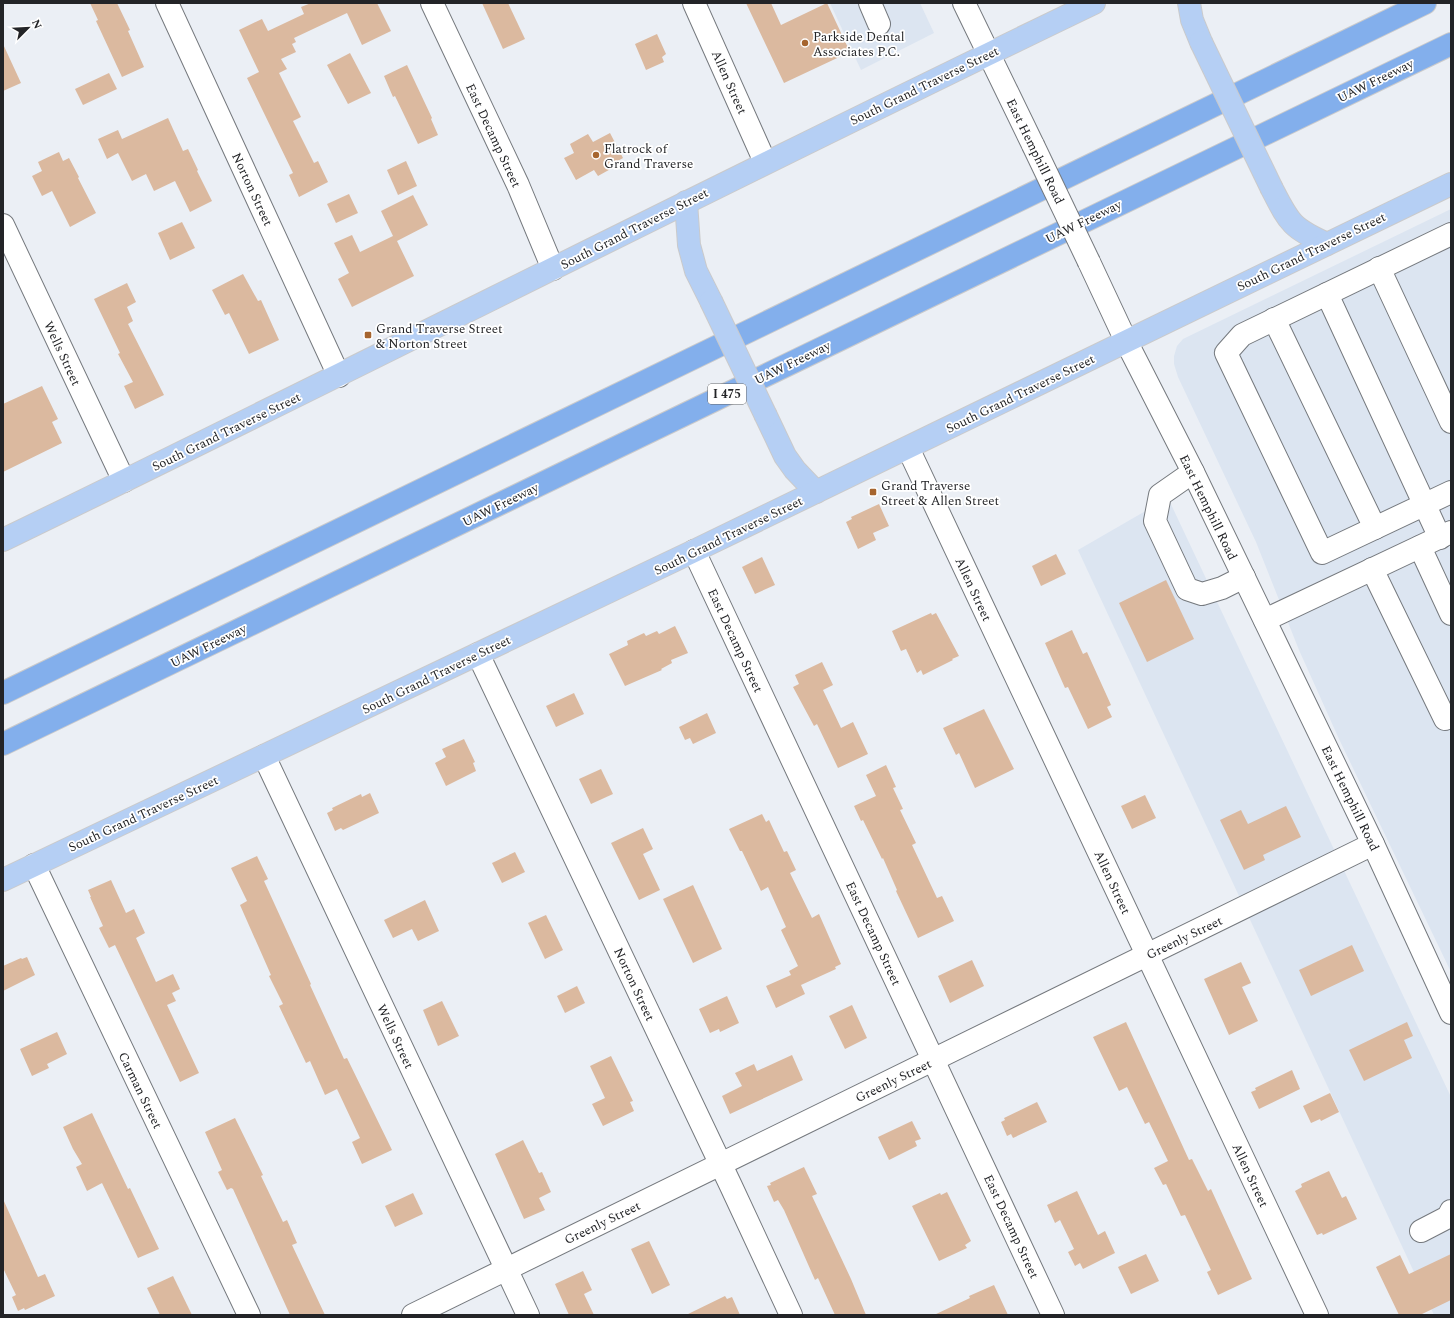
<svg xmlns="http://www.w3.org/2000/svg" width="1454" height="1318" font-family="Spectral,serif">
<rect width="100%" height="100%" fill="#ebeff5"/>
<!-- built -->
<g fill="#dce5f1">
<path d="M 830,3 L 920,3 L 934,33 L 861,70 Z"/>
<path d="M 1451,209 L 1451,972 L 1339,739 L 1299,650 L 1256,542 L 1178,377 L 1174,364 L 1174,356 L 1177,346 L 1183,339 Z"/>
<path d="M 1168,498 L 1451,1097 L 1451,1315 L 1434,1315 L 1078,550 Z"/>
</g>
<!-- building -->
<g fill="#dbb99f">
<path d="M 90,3 L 117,3 L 130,30 L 128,31 L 144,67 L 122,77 L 96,21 L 98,20 Z"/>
<path d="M 311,3 L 377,3 L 391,31 L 362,45 L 347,13 L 294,38 L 296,42 L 292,44 L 296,52 L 281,59 L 287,69 L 279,73 L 301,117 L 293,121 L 314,163 L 318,161 L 328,182 L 299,197 L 289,175 L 293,173 L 247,78 L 259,72 L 239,30 L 262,19 L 268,31 L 304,14 L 301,7 Z"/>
<path d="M 482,3 L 508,3 L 525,39 L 503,49 Z"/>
<path d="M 746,3 L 771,3 L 781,25 L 827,3 L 850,52 L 784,83 Z"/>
<path d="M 657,34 L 666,54 L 662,57 L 664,62 L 646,70 L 635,44 Z"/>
<path d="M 3,44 L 21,83 L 3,91 Z"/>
<path d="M 350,53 L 371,93 L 348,104 L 327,65 Z"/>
<path d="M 407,65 L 432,118 L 431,119 L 438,135 L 418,144 L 395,96 L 393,97 L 384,76 Z"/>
<path d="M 109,73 L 117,89 L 83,105 L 75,89 Z"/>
<path d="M 168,118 L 183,151 L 188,149 L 198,170 L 197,171 L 212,201 L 190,212 L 175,181 L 154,191 L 146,174 L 132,181 L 118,153 L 107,159 L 98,139 L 118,130 L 122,139 Z"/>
<path d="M 610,133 L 623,158 L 614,163 L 616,166 L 598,176 L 594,170 L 576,180 L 564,158 L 574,153 L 570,144 L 588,134 L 593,142 Z"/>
<path d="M 59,152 L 63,161 L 69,158 L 79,177 L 78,178 L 96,213 L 70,227 L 52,191 L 42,196 L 32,176 L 42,171 L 38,162 Z"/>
<path d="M 406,161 L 417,186 L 398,195 L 387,170 Z"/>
<path d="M 349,194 L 358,213 L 336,223 L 327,204 Z"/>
<path d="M 413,195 L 428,225 L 397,241 L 414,276 L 352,307 L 338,279 L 349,273 L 334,243 L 352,235 L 360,252 L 393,236 L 381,211 Z"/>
<path d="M 182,222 L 195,248 L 170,260 L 158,233 Z"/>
<path d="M 243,274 L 258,301 L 261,300 L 279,340 L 249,354 L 229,313 L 225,315 L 212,290 Z"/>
<path d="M 127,283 L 136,302 L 127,307 L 133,321 L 128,324 L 164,395 L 135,409 L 124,386 L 133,382 L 118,354 L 120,353 L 94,299 Z"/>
<path d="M 42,386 L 58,419 L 52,422 L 62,443 L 3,472 L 3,404 Z"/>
<path d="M 879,504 L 889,526 L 873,533 L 876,540 L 858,549 L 846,522 L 852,519 L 851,517 Z"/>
<path d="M 1056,554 L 1066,574 L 1041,586 L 1032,566 Z"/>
<path d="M 762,557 L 775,585 L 755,594 L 742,567 Z"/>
<path d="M 1166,580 L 1194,639 L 1147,662 L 1119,603 Z"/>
<path d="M 931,613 L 932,615 L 936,613 L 959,656 L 952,659 L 953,660 L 923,675 L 921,670 L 917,673 L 906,649 L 901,651 L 892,631 Z"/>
<path d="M 675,626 L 688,653 L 671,660 L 672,663 L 661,669 L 662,670 L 625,686 L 609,654 L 628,645 L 627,641 L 644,633 L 646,636 L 657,631 L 659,634 Z"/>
<path d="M 1072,630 L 1083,654 L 1087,652 L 1111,705 L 1107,707 L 1112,717 L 1088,729 L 1068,687 L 1065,688 L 1045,643 Z"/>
<path d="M 822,662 L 833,685 L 823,690 L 841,728 L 853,722 L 868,754 L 838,768 L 817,724 L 814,726 L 793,687 L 799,684 L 795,675 Z"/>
<path d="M 574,693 L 584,714 L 556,727 L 546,706 Z"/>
<path d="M 984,709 L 1014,769 L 975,788 L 959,753 L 956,755 L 943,728 Z"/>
<path d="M 707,713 L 716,733 L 693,744 L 690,738 L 685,740 L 679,727 Z"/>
<path d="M 464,739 L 475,762 L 473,763 L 476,771 L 446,786 L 435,763 L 446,757 L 442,749 Z"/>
<path d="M 886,765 L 896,787 L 893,788 L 903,809 L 900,810 L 916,843 L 912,845 L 937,898 L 942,896 L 954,921 L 918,938 L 896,891 L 897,890 L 883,858 L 882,859 L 863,820 L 861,821 L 854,806 L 876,796 L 866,775 Z"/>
<path d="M 601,769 L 613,794 L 591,804 L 579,779 Z"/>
<path d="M 370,793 L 379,813 L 343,830 L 341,828 L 335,831 L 327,813 L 333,810 L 332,808 L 361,794 L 362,797 Z"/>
<path d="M 1145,795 L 1156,818 L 1132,829 L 1121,806 Z"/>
<path d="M 1286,806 L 1301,837 L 1263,855 L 1265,860 L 1244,870 L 1220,820 L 1241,810 L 1248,824 Z"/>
<path d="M 762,814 L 766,822 L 769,820 L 784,852 L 787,851 L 796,870 L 790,873 L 812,918 L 819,914 L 841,964 L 835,967 L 836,969 L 801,985 L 805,994 L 776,1008 L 766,986 L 791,975 L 789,971 L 798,966 L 781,930 L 786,927 L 768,887 L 761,891 L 742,851 L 740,851 L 729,829 Z"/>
<path d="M 643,828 L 653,849 L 643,854 L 660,890 L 639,900 L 611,843 Z"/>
<path d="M 515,852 L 525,872 L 502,883 L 492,863 Z"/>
<path d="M 257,856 L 268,879 L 264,881 L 311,984 L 310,985 L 344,1059 L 347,1058 L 392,1150 L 362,1164 L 352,1142 L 360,1138 L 337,1089 L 325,1095 L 310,1061 L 306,1063 L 279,1006 L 283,1004 L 269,976 L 271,975 L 240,905 L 247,901 L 231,868 Z"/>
<path d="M 111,880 L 126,913 L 134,909 L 145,933 L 136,938 L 156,982 L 173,974 L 180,989 L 172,993 L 176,1001 L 167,1005 L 199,1073 L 180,1082 L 115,945 L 109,948 L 99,928 L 103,926 L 90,897 L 91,897 L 88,890 Z"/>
<path d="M 693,885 L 722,949 L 693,963 L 663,899 Z"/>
<path d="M 425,900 L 439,931 L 418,941 L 412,929 L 393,938 L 384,920 Z"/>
<path d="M 546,915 L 563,950 L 545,959 L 528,923 Z"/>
<path d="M 1352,945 L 1364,971 L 1311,996 L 1299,970 Z"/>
<path d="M 27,957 L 35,975 L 3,991 L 3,966 L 21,958 L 22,959 Z"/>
<path d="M 972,960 L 984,986 L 950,1003 L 938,976 Z"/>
<path d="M 1241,962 L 1251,983 L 1242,987 L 1258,1021 L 1229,1035 L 1204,979 Z"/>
<path d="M 577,986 L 585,1003 L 565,1013 L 557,996 Z"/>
<path d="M 727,996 L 739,1023 L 720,1032 L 719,1029 L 710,1033 L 699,1009 Z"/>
<path d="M 442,1001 L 459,1036 L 438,1046 L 423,1010 Z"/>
<path d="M 852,1005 L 867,1038 L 845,1049 L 829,1016 Z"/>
<path d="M 1126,1022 L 1189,1160 L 1192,1159 L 1208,1191 L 1211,1189 L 1252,1279 L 1218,1295 L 1207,1272 L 1211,1270 L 1185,1215 L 1181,1216 L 1166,1184 L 1163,1185 L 1154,1168 L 1168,1161 L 1149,1122 L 1145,1124 L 1127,1087 L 1119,1091 L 1093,1037 Z"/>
<path d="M 1407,1022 L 1413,1036 L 1404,1040 L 1412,1058 L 1364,1081 L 1349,1050 Z"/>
<path d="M 57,1032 L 67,1054 L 47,1064 L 49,1068 L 32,1076 L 20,1049 Z"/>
<path d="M 792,1055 L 803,1080 L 730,1114 L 722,1096 L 742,1086 L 735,1073 L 754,1064 L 757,1071 Z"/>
<path d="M 611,1056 L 633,1101 L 630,1102 L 634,1111 L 603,1126 L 592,1104 L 605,1098 L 590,1066 Z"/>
<path d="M 1292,1070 L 1300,1089 L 1259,1109 L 1251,1092 L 1256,1090 L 1255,1088 Z"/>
<path d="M 1330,1093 L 1339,1112 L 1321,1121 L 1320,1119 L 1311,1123 L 1303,1106 Z"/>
<path d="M 1037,1102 L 1047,1122 L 1013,1138 L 1011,1134 L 1007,1136 L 1001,1122 L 1005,1120 L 1004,1118 Z"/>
<path d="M 92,1113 L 128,1189 L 130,1188 L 159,1249 L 138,1258 L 102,1183 L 87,1191 L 76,1167 L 82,1164 L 73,1149 L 63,1127 Z"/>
<path d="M 235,1118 L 263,1175 L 261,1176 L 283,1222 L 287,1220 L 297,1243 L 292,1245 L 325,1315 L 290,1315 L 233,1189 L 231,1188 L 227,1190 L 218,1172 L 222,1170 L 205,1132 Z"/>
<path d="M 912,1121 L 921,1139 L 915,1141 L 917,1146 L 889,1160 L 878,1137 Z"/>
<path d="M 523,1140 L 539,1173 L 542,1172 L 551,1192 L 539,1198 L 545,1210 L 524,1219 L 495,1154 Z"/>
<path d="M 804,1167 L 817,1194 L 812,1196 L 851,1279 L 866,1315 L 835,1315 L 818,1278 L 815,1280 L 784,1210 L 778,1200 L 774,1202 L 767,1186 L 771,1185 L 770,1183 Z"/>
<path d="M 1329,1171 L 1342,1198 L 1346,1196 L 1357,1219 L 1323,1235 L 1322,1233 L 1317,1235 L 1295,1191 L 1302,1187 L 1301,1184 Z"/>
<path d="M 1077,1191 L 1098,1235 L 1105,1231 L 1115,1253 L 1083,1269 L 1080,1263 L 1075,1266 L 1068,1252 L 1074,1249 L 1060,1220 L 1055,1223 L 1047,1205 Z"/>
<path d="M 947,1192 L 971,1241 L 965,1245 L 967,1248 L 939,1261 L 912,1206 L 940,1193 L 941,1195 Z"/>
<path d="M 413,1193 L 423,1214 L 395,1227 L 385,1206 Z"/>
<path d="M 3,1199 L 38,1277 L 45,1274 L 55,1296 L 25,1310 L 24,1308 L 18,1311 L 12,1297 L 16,1295 L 3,1268 Z"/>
<path d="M 649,1241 L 670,1285 L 652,1294 L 631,1249 Z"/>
<path d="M 1146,1254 L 1159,1281 L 1131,1294 L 1118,1267 Z"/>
<path d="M 1451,1254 L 1451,1300 L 1420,1315 L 1399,1315 L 1376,1267 L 1400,1255 L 1409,1274 Z"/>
<path d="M 583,1271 L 592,1290 L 584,1294 L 594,1315 L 569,1315 L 555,1284 Z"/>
<path d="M 173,1276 L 192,1315 L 160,1315 L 147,1288 Z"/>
<path d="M 994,1285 L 1008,1315 L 934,1315 L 970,1298 L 969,1296 Z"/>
<path d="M 725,1296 L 727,1299 L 732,1297 L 740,1315 L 686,1315 Z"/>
</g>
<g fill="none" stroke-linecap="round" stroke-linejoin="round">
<!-- minor casing -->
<g stroke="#75797e" stroke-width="24">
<g id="minor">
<path d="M 167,3 L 339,376"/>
<path d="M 432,3 L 518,185 L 553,269"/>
<path d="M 694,3 L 765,162"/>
<path d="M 870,3 L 879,24"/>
<path d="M 964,3 L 1033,145"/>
<path d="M 3,225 L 124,481"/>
<path d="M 1451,234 L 1242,335 L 1226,353 L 1322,553 L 1451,492"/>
<path d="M 1089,262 L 1126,341 L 1193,472 L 1373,844 L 1451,1013"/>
<path d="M 1379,268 L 1451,422"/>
<path d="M 1327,294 L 1440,538"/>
<path d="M 1274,319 L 1375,528"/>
<path d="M 908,448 L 1317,1315"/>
<path d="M 1193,472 L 1160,495 L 1155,521 L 1187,589 L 1202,594 L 1222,588 L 1244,577"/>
<path d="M 1420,547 L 1451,614"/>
<path d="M 694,551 L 1053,1315"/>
<path d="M 1372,569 L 1445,719"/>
<path d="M 1265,620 L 1451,532"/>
<path d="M 478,654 L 731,1186 L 791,1315"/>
<path d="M 264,756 L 528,1315"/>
<path d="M 34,865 L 249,1315"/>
<path d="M 1421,1231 L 1448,1217 L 1451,1211"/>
<path d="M 413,1315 L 1373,844"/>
</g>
</g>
<!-- major casing -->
<g stroke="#cacacb" stroke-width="24">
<g id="major">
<path d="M 1189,3 L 1192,20 L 1201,42"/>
<path d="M 1272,189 C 1289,222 1291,228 1327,244"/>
<path d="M 686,202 L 689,245 L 696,271 L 711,301"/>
<path d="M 766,416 L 785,456 L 795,470 L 816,492"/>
<path d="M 3,540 C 367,363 728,179 1094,3"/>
<path d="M 3,880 L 694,551 L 1451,184"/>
</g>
</g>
<!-- highway casing -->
<g stroke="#cacacb" stroke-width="24">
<g id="highway">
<path d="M 3,693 L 1425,3"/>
<path d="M 3,744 L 1451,44"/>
</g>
</g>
<!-- minor -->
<use href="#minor" stroke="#fff" stroke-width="22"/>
<!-- major -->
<use href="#major" stroke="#b5cff4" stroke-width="22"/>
<!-- highway -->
<use href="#highway" stroke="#83afec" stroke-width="22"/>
<!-- minor-bridge casing -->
<g stroke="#75797e" stroke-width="24" stroke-linecap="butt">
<path id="minor-bridge" d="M 1033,145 L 1089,262"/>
</g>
<!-- major-bridge casing -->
<g stroke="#cacacb" stroke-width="24" stroke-linecap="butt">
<g id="major-bridge">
<path d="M 1201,42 L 1272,189"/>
<path d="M 711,301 L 766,416"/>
</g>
</g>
<!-- minor-bridge -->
<use href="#minor-bridge" stroke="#fff" stroke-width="22"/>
<!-- major-bridge -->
<use href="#major-bridge" stroke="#b5cff4" stroke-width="22"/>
</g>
<!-- markers -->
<g fill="#a6652f" stroke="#fff" stroke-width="1.5">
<circle cx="805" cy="43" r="4"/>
<circle cx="596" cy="155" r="4"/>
<rect x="364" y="331" width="8" height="8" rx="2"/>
<rect x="869" y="488" width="8" height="8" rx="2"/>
</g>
<g text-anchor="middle" stroke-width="3.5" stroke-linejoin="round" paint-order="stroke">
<!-- shield labels -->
<rect fill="#fff" stroke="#656668" stroke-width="1" x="708" y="384" width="38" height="20" rx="3"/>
<g font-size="12" font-weight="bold" fill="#232427">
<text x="727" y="398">I 475</text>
</g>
<!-- poi labels -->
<g font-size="13" fill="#232427" stroke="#fff" text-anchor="start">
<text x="813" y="41">Parkside Dental<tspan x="813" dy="15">Associates P.C.</tspan></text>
<text x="604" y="153">Flatrock of<tspan x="604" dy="15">Grand Traverse</tspan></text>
<text x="376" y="333">Grand Traverse Street<tspan x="376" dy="15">&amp; Norton Street</tspan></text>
<text x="881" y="490">Grand Traverse<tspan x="881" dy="15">Street &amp; Allen Street</tspan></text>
</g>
<!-- street labels -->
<g font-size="13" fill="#232427" stroke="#fff">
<text transform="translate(1375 80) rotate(-26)" y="5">UAW Freeway</text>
<text transform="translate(730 82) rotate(66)" y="5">Allen Street</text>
<text transform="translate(924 85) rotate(-26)" y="5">South Grand Traverse Street</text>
<text transform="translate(494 135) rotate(65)" y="5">East Decamp Street</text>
<text transform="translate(1036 151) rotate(64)" y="5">East Hemphill Road</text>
<text transform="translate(253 189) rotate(65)" y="5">Norton Street</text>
<text transform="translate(1083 221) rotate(-26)" y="5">UAW Freeway</text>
<text transform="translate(634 228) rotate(-27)" y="5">South Grand Traverse Street</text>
<text transform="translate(1311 251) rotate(-26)" y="5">South Grand Traverse Street</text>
<text transform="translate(63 353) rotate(65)" y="5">Wells Street</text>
<text transform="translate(792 362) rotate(-26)" y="5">UAW Freeway</text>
<text transform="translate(1020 393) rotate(-26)" y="5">South Grand Traverse Street</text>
<text transform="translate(226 431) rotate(-26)" y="5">South Grand Traverse Street</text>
<text transform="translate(500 504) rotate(-26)" y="5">UAW Freeway</text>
<text transform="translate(1209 507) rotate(64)" y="5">East Hemphill Road</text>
<text transform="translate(728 535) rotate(-26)" y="5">South Grand Traverse Street</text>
<text transform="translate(974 589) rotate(65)" y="5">Allen Street</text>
<text transform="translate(736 640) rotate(65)" y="5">East Decamp Street</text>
<text transform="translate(208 645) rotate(-26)" y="5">UAW Freeway</text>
<text transform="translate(436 674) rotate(-26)" y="5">South Grand Traverse Street</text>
<text transform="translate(1351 798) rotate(64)" y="5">East Hemphill Road</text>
<text transform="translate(143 813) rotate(-25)" y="5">South Grand Traverse Street</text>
<text transform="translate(1113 882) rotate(65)" y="5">Allen Street</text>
<text transform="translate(874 933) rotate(65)" y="5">East Decamp Street</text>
<text transform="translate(1184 937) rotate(-26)" y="5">Greenly Street</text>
<text transform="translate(635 984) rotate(65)" y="5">Norton Street</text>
<text transform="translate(396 1036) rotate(65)" y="5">Wells Street</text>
<text transform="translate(893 1080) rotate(-26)" y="5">Greenly Street</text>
<text transform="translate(141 1090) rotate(64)" y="5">Carman Street</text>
<text transform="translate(1251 1175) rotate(65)" y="5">Allen Street</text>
<text transform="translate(602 1222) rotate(-26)" y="5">Greenly Street</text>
<text transform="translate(1012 1226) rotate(65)" y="5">East Decamp Street</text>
</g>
</g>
<!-- border -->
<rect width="1454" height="1318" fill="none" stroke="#232427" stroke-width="8"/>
<!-- north arrow -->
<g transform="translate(28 28) rotate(66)" stroke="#ffffff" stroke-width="3" paint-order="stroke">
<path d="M0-3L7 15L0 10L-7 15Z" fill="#232427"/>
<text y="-6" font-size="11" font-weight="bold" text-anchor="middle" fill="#232427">N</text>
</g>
</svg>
